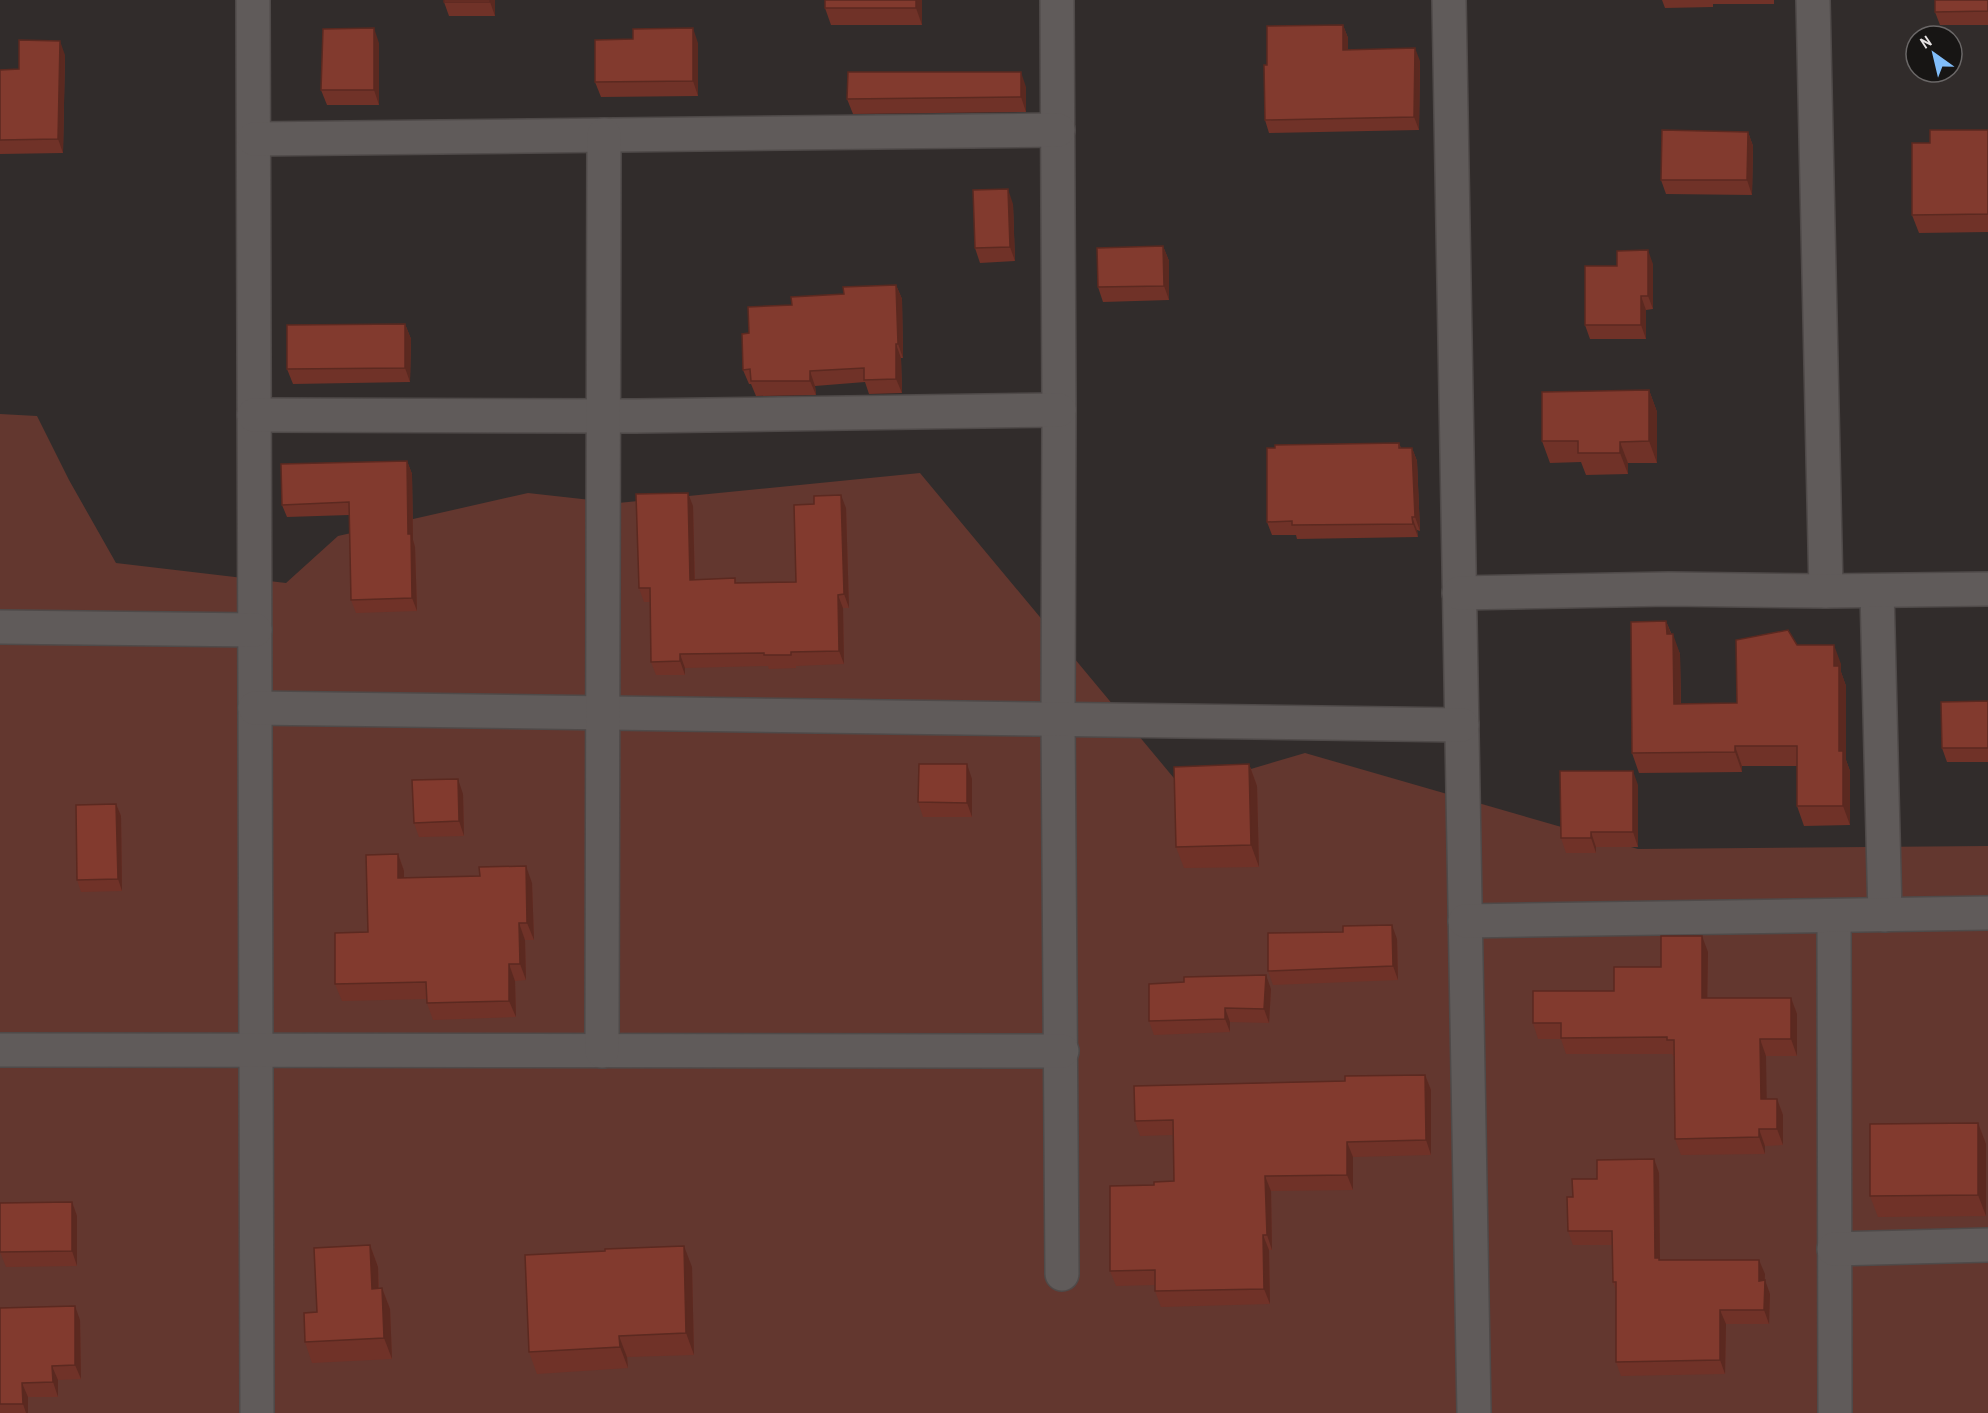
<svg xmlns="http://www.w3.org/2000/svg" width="1988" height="1413" font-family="'Archivo Narrow',sans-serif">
<rect width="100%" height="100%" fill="#312c2b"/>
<!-- green -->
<path fill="#63372f" d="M 0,414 L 37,416 L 69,480 L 116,563 L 286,583 L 338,536 L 528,493 L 618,503 L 920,473 L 1183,789 L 1305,753 L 1638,849 L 1988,846 L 1988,1413 L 0,1413 Z"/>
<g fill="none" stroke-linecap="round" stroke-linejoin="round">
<!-- minor casing -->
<g stroke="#4f4a49" stroke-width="36">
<g id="minor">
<path d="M 253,0 L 257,1413"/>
<path d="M 1057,0 L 1059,410 L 1058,719 L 1062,1274"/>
<path d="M 1449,0 L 1474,1413"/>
<path d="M 1813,0 L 1826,591"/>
<path d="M 254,139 L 1058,130"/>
<path d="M 254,415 L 635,416 L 1059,410"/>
<path d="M 1877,591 L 1885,915"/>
<path d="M 1459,593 L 1669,589 L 1826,591 L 1988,589"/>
<path d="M 0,627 L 255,630"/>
<path d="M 255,708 L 1462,725"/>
<path d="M 1834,916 L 1835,1413"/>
<path d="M 1465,921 L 1988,913"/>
<path d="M 0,1050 L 1062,1051"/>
<path d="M 602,1051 L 604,135"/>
<path d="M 1834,1249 L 1988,1245"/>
</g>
</g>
<!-- minor -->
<use href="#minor" stroke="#605b5a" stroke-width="33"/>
</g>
<!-- wall -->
<g fill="#703228">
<path d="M 495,0 L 495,16 L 449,16 L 444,2 Z"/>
<path d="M 922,0 L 922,25 L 831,25 L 825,8 Z"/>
<path d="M 1662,0 L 1774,0 L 1774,4 L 1713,4 L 1713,7 L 1665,8 Z"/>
<path d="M 1988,0 L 1988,25 L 1940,25 L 1935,12 Z"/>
<path d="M 1343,25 L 1348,38 L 1348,50 L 1420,61 L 1419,130 L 1269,133 L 1265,120 L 1267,65 Z"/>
<path d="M 379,43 L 379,105 L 327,105 L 321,90 Z"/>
<path d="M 698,43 L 698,96 L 601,97 L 595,82 Z"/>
<path d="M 65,55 L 63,153 L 0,154 L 0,70 L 19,69 Z"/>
<path d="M 1026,87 L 1026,112 L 853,114 L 847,99 Z"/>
<path d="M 1988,130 L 1988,232 L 1919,233 L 1912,215 L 1930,143 Z"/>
<path d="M 1748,132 L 1753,146 L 1752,195 L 1666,194 L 1661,180 Z"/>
<path d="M 1013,204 L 1015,261 L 980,263 L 975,248 Z"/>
<path d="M 1163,246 L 1169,261 L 1169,300 L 1103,302 L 1098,287 Z"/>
<path d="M 1653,264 L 1653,309 L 1646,310 L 1646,339 L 1590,339 L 1585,325 L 1617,266 Z"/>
<path d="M 896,285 L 902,299 L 903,358 L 901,358 L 902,393 L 869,394 L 865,382 L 815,386 L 816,395 L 756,396 L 751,384 L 749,384 L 743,370 L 749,333 L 792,305 Z"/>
<path d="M 405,324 L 411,339 L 410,382 L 293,384 L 287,369 Z"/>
<path d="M 1649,390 L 1657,412 L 1657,463 L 1628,463 L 1628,474 L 1586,475 L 1581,462 L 1550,463 L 1542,441 Z"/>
<path d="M 1399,443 L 1401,448 L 1412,448 L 1417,461 L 1420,531 L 1417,530 L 1418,537 L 1297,539 L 1296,535 L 1272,535 L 1267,522 Z"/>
<path d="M 407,461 L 412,474 L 413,540 L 415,547 L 417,611 L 356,613 L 351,600 L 349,515 L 287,517 L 282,505 Z"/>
<path d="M 693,506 L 695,580 L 735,578 L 737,583 L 796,582 L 846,508 L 849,608 L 843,608 L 844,664 L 796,666 L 796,668 L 769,669 L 768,666 L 685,668 L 685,675 L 656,675 L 651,662 L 650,602 L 644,602 L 639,588 Z"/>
<path d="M 1666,621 L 1680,654 L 1681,704 L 1737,703 L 1797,645 L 1841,664 L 1841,672 L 1846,686 L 1846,760 L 1850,771 L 1850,825 L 1804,826 L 1797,806 L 1797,766 L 1742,766 L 1742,772 L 1639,773 L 1632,753 Z"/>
<path d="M 1988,701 L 1988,762 L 1947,762 L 1942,748 Z"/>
<path d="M 1249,764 L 1257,786 L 1259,867 L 1184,868 L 1176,847 Z"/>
<path d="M 972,779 L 972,817 L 923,817 L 918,802 Z"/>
<path d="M 1638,785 L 1638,847 L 1596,847 L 1596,853 L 1566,853 L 1561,838 Z"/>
<path d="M 463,794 L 464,836 L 419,837 L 414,823 Z"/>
<path d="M 116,804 L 121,816 L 122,891 L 81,892 L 77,880 Z"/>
<path d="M 398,854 L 404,871 L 404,877 L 532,883 L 534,940 L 525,940 L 526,980 L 515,981 L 516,1017 L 433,1020 L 427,1003 L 427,999 L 342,1001 L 335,984 L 368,932 Z"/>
<path d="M 1397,939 L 1398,980 L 1273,985 L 1268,971 Z"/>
<path d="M 1708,952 L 1707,998 L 1791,998 L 1797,1014 L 1797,1056 L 1766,1056 L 1766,1099 L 1777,1099 L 1783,1115 L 1783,1145 L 1765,1146 L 1765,1154 L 1681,1155 L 1675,1139 L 1675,1056 L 1673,1056 L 1672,1054 L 1566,1054 L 1561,1039 L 1538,1039 L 1533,1023 L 1614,991 L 1661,967 Z"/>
<path d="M 1271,989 L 1269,1023 L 1230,1022 L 1230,1032 L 1154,1035 L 1149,1021 Z"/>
<path d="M 1425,1075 L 1431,1090 L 1431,1155 L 1353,1157 L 1353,1190 L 1271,1191 L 1272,1250 L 1269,1250 L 1270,1304 L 1161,1307 L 1155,1291 L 1155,1285 L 1116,1286 L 1110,1271 L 1154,1185 L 1174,1181 L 1173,1135 L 1140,1136 L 1135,1121 L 1345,1081 Z"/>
<path d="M 1978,1123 L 1986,1144 L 1986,1216 L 1878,1217 L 1870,1196 Z"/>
<path d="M 1654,1159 L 1659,1173 L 1660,1260 L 1765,1274 L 1764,1280 L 1770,1294 L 1769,1324 L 1726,1324 L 1725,1374 L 1621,1376 L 1616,1362 L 1616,1291 L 1613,1282 L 1612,1245 L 1573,1245 L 1568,1231 L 1573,1197 L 1597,1179 Z"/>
<path d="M 72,1202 L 77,1216 L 77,1266 L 6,1267 L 0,1252 Z"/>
<path d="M 370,1245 L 378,1267 L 379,1288 L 382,1288 L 390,1309 L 392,1359 L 312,1363 L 305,1342 L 317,1312 Z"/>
<path d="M 605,1251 L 692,1267 L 694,1355 L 627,1357 L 628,1368 L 537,1374 L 529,1352 Z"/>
<path d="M 0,1308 L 80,1320 L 81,1379 L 58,1380 L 58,1397 L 28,1397 L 28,1413 L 0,1413 Z"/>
</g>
<!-- shaded-wall -->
<g fill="#5b2920">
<path d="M 490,0 L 495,0 L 495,16 L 490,2 Z"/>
<path d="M 916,0 L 922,0 L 922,25 L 916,8 Z"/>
<path d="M 1343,25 L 1348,38 L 1348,63 L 1343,50 Z"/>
<path d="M 374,28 L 379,43 L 379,105 L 374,90 Z"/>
<path d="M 693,28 L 698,43 L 698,96 L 693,81 Z"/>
<path d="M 60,41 L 65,55 L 63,153 L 58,139 Z"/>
<path d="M 1415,48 L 1420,61 L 1419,130 L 1414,117 Z"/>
<path d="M 1021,72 L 1026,87 L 1026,112 L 1021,97 Z"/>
<path d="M 1748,132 L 1753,146 L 1752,195 L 1747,180 Z"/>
<path d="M 1008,189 L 1013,204 L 1015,261 L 1010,247 Z"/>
<path d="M 1163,246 L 1169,261 L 1169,300 L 1164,286 Z"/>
<path d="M 1648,250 L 1653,264 L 1653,309 L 1648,296 Z"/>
<path d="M 896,285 L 902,299 L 903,358 L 898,344 Z"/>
<path d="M 1641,296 L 1646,310 L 1646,339 L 1641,325 Z"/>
<path d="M 405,324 L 411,339 L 410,382 L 405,368 Z"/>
<path d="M 896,344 L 901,358 L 902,393 L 896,379 Z"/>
<path d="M 810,371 L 815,386 L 816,395 L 810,381 Z"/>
<path d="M 1649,390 L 1657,412 L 1657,463 L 1649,441 Z"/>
<path d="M 1620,442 L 1628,463 L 1628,474 L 1620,453 Z"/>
<path d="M 1412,448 L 1417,461 L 1420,531 L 1415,517 Z"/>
<path d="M 407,461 L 412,474 L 413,540 L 415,547 L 417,611 L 412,598 L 408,534 Z"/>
<path d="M 688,493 L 693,506 L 695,593 L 690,580 Z"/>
<path d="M 841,495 L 846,508 L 849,608 L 844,594 Z"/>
<path d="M 1412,517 L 1417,530 L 1418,537 L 1413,524 Z"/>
<path d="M 838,595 L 843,608 L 844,664 L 839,651 Z"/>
<path d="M 1666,621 L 1673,639 L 1673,634 L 1680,654 L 1681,724 L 1674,704 Z"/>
<path d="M 1834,645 L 1841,664 L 1841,672 L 1846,686 L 1846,760 L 1850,771 L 1850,825 L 1843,806 L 1834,666 Z"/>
<path d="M 680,654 L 685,668 L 685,675 L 680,661 Z"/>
<path d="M 1735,746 L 1742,766 L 1742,772 L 1735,752 Z"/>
<path d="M 967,764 L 972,779 L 972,817 L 967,803 Z"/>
<path d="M 1249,764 L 1257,786 L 1259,867 L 1251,845 Z"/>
<path d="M 1633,771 L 1638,785 L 1638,847 L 1633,832 Z"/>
<path d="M 458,779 L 463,794 L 464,836 L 459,821 Z"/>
<path d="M 116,804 L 121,816 L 122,891 L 118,879 Z"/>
<path d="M 1591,832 L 1596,847 L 1596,853 L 1591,838 Z"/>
<path d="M 398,854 L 404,871 L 404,894 L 398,878 Z"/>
<path d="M 526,866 L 532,883 L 534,940 L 527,923 Z"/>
<path d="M 519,923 L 525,940 L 526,980 L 520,964 Z"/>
<path d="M 1392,925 L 1397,939 L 1398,980 L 1393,966 Z"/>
<path d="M 1702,936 L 1708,952 L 1707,1014 L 1702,998 Z"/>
<path d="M 509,964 L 515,981 L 516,1017 L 509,1001 Z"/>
<path d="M 1266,975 L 1271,989 L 1269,1023 L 1264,1009 Z"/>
<path d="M 1791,998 L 1797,1014 L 1797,1056 L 1791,1039 Z"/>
<path d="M 1225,1008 L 1230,1022 L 1230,1032 L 1225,1019 Z"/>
<path d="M 1760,1039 L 1766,1056 L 1767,1116 L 1761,1099 Z"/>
<path d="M 1425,1075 L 1431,1090 L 1431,1155 L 1426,1140 Z"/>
<path d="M 1777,1099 L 1783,1115 L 1783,1145 L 1777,1129 Z"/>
<path d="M 1978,1123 L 1986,1144 L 1986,1216 L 1978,1195 Z"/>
<path d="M 1759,1129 L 1765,1146 L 1765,1154 L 1759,1137 Z"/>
<path d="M 1347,1142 L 1353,1157 L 1353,1190 L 1347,1175 Z"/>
<path d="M 1654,1159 L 1659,1173 L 1660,1263 L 1655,1258 Z"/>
<path d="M 1265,1176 L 1271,1191 L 1272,1250 L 1267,1235 Z"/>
<path d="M 72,1202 L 77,1216 L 77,1266 L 72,1251 Z"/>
<path d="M 1263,1235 L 1269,1250 L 1270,1304 L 1264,1289 Z"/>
<path d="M 370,1245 L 378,1267 L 379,1310 L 372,1289 Z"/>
<path d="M 684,1246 L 692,1267 L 694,1355 L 686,1333 Z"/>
<path d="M 1759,1260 L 1765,1274 L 1764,1295 L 1759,1281 Z"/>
<path d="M 1765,1280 L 1770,1294 L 1769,1324 L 1764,1310 Z"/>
<path d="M 382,1288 L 390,1309 L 392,1359 L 384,1338 Z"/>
<path d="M 75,1306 L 80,1320 L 81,1379 L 75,1365 Z"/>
<path d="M 1720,1310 L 1726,1324 L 1725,1374 L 1720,1360 Z"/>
<path d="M 619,1336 L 627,1357 L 628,1368 L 620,1347 Z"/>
<path d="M 52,1366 L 58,1380 L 58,1397 L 53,1382 Z"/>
<path d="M 22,1383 L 28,1397 L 28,1413 L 26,1413 L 23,1404 Z"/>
</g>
<!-- building -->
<g fill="#823a2e" stroke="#5b2920" stroke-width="1.5">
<rect x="444" y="0" width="46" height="2"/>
<rect x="825" y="0" width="91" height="8"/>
<path d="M 1935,0 L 1988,0 L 1988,11 L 1935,12 Z"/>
<path d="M 1343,25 L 1343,50 L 1415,48 L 1414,117 L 1265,120 L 1264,65 L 1267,65 L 1267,26 Z"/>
<path d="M 374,28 L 374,90 L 321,90 L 323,29 Z"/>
<path d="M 693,28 L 693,81 L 595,82 L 595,40 L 633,39 L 633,29 Z"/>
<path d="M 19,40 L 60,41 L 58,139 L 0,140 L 0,70 L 19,69 Z"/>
<path d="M 848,72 L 1021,72 L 1021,97 L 847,99 Z"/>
<path d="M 1662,130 L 1748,132 L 1747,180 L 1661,180 Z"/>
<path d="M 1930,130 L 1988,130 L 1988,214 L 1912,215 L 1912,143 L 1930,143 Z"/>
<path d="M 1008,189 L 1010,247 L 975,248 L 973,190 Z"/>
<path d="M 1163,246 L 1164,286 L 1098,287 L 1097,248 Z"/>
<path d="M 1648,250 L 1648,296 L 1641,296 L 1641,325 L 1585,325 L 1585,266 L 1617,266 L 1617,251 Z"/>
<path d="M 896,285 L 898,344 L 896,344 L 896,379 L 864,380 L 864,368 L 810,371 L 810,381 L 751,381 L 750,369 L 743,370 L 742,334 L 749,333 L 748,307 L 792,305 L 791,297 L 844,294 L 843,287 Z"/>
<path d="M 405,324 L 405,368 L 287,369 L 287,325 Z"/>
<path d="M 1649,390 L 1649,441 L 1620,442 L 1620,453 L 1578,453 L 1578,441 L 1542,441 L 1542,392 Z"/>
<path d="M 1399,443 L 1399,448 L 1412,448 L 1415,517 L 1412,517 L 1413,524 L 1292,525 L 1292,521 L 1267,522 L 1267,448 L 1275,448 L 1275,445 Z"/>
<path d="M 407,461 L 408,534 L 411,534 L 412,598 L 351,600 L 349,502 L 282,505 L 281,464 Z"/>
<path d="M 688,493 L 690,580 L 735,578 L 735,583 L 796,582 L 794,505 L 814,504 L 814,496 L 841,495 L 844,594 L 838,595 L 839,651 L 791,652 L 791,655 L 764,655 L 764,653 L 680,654 L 680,661 L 651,662 L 650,588 L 639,588 L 636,494 Z"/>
<path d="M 1666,621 L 1667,634 L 1673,634 L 1674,704 L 1737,703 L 1736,640 L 1788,630 L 1797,645 L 1834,645 L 1834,666 L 1839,666 L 1839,751 L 1843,751 L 1843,806 L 1797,806 L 1797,746 L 1735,746 L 1735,752 L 1632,753 L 1631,622 Z"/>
<path d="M 1988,701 L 1988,748 L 1942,748 L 1941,702 Z"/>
<path d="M 919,764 L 967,764 L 967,803 L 918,802 Z"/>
<path d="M 1249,764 L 1251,845 L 1176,847 L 1174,767 Z"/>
<path d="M 1560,771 L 1633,771 L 1633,832 L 1591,832 L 1591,838 L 1561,838 Z"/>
<path d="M 458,779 L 459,821 L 414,823 L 412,780 Z"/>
<path d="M 116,804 L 118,879 L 77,880 L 76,805 Z"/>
<path d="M 398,854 L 398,878 L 480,876 L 479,867 L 526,866 L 527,923 L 519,923 L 520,964 L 509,964 L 509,1001 L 427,1003 L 426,982 L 335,984 L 335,933 L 368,932 L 366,855 Z"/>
<path d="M 1392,925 L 1393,966 L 1268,971 L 1268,933 L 1343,932 L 1343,926 Z"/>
<path d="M 1661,936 L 1702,936 L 1702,998 L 1791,998 L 1791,1039 L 1760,1039 L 1761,1099 L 1777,1099 L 1777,1129 L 1759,1129 L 1759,1137 L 1675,1139 L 1674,1040 L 1667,1040 L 1667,1037 L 1561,1038 L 1561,1023 L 1533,1023 L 1533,991 L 1614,991 L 1614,967 L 1661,967 Z"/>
<path d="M 1266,975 L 1264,1009 L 1225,1008 L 1225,1019 L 1149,1021 L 1149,984 L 1184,982 L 1184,977 Z"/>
<path d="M 1425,1075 L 1426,1140 L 1347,1142 L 1347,1175 L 1265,1176 L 1267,1235 L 1263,1235 L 1264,1289 L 1155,1291 L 1155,1270 L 1110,1271 L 1110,1186 L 1154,1185 L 1154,1182 L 1174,1181 L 1173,1120 L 1135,1121 L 1134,1086 L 1345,1081 L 1345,1076 Z"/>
<path d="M 1978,1123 L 1978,1195 L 1870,1196 L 1870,1124 Z"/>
<path d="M 1654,1159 L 1655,1258 L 1659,1258 L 1659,1260 L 1759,1260 L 1759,1281 L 1765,1280 L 1764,1310 L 1720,1310 L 1720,1360 L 1616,1362 L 1616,1282 L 1613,1282 L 1612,1231 L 1568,1231 L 1567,1197 L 1573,1197 L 1572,1179 L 1597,1179 L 1597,1160 Z"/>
<path d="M 72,1202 L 72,1251 L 0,1252 L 0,1203 Z"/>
<path d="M 370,1245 L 372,1289 L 382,1288 L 384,1338 L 305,1342 L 304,1313 L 317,1312 L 314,1248 Z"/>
<path d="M 684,1246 L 686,1333 L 619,1336 L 620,1347 L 529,1352 L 525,1255 L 605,1251 L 605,1249 Z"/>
<path d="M 75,1306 L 75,1365 L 52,1366 L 53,1382 L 22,1383 L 23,1404 L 0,1404 L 0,1308 Z"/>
</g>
<!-- north arrow -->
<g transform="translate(1934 54) rotate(326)"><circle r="28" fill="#171514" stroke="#6a6767" stroke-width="1.5"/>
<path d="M0-4.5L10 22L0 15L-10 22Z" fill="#80bdfa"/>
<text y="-9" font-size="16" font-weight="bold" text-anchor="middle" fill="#e7e3e3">N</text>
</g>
</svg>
